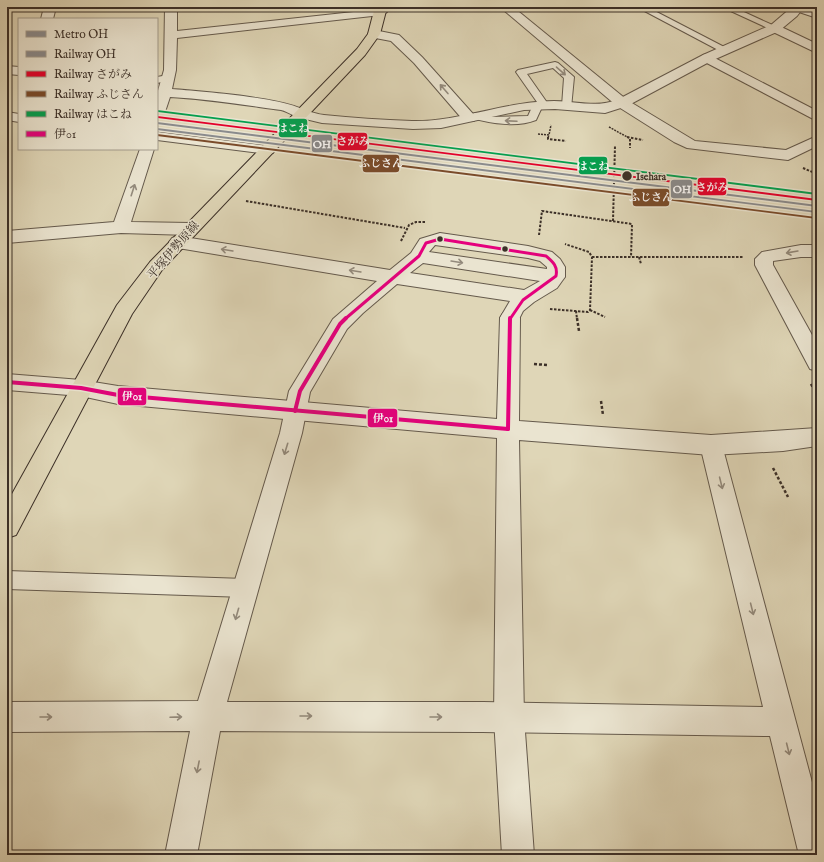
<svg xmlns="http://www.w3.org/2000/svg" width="824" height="862" font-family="'IM FELL English','Noto Serif JP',serif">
<rect width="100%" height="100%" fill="#dfd6b7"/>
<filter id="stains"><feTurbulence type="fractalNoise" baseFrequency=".005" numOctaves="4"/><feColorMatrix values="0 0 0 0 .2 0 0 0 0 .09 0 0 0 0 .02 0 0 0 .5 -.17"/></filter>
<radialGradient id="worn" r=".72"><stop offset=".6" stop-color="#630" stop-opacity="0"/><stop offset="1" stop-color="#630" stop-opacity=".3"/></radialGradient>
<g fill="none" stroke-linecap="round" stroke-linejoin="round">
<!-- service casing -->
<g stroke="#655a4c" stroke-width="2">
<g id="service">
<path d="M 517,7 L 532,7 L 510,14 L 506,11 Z"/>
<path d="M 637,7 L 647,7 L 730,50 L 725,53 L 722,52 Z"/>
<path d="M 722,7 L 733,7 L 779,28 L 778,30 L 772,30 Z"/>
<path d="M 555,62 L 558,63 L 574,77 L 571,108 L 563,108 L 562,106 L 564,78 L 553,68 L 527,74 L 548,104 L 542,107 L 536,120 C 516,128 491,123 471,118 L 470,116 L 475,113 L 491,117 L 528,116 L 533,105 L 537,102 L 516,72 L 518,70 Z"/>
<path d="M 168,75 L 171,76 L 173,78 L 171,80 L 157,83 L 157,77 Z"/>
<path d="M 7,571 L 245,579 L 252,581 L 254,588 L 252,595 L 245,597 L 7,589 Z"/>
</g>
</g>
<!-- minor casing -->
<g stroke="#655a4c" stroke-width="2">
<g id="minor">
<path d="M 44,7 L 56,7 L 53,19 L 41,19 Z"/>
<path d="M 165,7 L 177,7 L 177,31 L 381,9 L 387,12 L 381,15 L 177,38 L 176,70 L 172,89 C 195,91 298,98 309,114 L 307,117 C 297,120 290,112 281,110 C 244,105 207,99 170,97 L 165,112 L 157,112 L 157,94 L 164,70 Z"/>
<path d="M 500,7 L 513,7 L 627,100 L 695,141 L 786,150 L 817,136 L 817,146 L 788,160 L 687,148 L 674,142 L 617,106 Z"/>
<path d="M 792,7 L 805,7 L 817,11 L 817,18 L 793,10 Z"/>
<path d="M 775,24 L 817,44 L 817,53 L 771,31 L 769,28 L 771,25 Z"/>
<path d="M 374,30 L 399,35 L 422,57 L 474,115 L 476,118 L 474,121 L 464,121 L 414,63 L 391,41 L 370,37 L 368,34 L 370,31 Z"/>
<path d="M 707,54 L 817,111 L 817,121 L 703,61 L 701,58 L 703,55 Z"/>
<path d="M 7,66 L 19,67 L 19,75 L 7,74 Z"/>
<path d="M 7,112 L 19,114 L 19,122 L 7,120 Z"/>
<path d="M 157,132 L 268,146 L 273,147 L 275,150 L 273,153 L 268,154 L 157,140 Z"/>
<path d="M 140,149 L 154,149 L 131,222 L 190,223 L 196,225 L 198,229 L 196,233 L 190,235 L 121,233 L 7,243 L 7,231 L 114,222 Z"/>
<path d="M 440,233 L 528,246 L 552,252 L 560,259 L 565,267 L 565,277 L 562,281 L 557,288 L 534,302 L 523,311 L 517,323 L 510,325 L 503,323 L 500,318 L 510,301 L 397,284 L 363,313 L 347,329 L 310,392 L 302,433 L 227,702 L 483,702 L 763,707 L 700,445 L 703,438 L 711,435 L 719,438 L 722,445 L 817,801 L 817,855 L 799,855 L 770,736 L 483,732 L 220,731 L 197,855 L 165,855 L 190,731 L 7,732 L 7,702 L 198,701 L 280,433 L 289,391 L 333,319 L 377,281 L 178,248 L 172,246 L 169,242 L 172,238 L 178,236 L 390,270 L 411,253 L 420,239 ZM 435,245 L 528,258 L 540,261 L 547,267 L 547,269 L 429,252 ZM 423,263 L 540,281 L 524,290 L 410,273 Z"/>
<path d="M 801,245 L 817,245 L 817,257 L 801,257 L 773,261 L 773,265 L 817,344 L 817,371 L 810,369 L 755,265 L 755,259 L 762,252 Z"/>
</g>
</g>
<!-- tertiary casing -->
<g stroke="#655a4c" stroke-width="2">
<g id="tertiary">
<path d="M 792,7 L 804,7 L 797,16 L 779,31 L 711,61 L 627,106 L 605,113 L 555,109 L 524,110 L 441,128 L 413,129 L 322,123 L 297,117 L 295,114 L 297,111 C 306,109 315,114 324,115 C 353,118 383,120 412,121 C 460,122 506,101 554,101 C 576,101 595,108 617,100 L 703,55 L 771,25 Z"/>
<path d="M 510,311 L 517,313 L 520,318 L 519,421 L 711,435 L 817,428 L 817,446 L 783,451 L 711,455 L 519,440 L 524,718 L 534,855 L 502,855 L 494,718 L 497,438 L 118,404 L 81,396 L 7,390 L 7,374 L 81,380 L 118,386 L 497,419 L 500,318 L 503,313 Z"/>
</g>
</g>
<!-- primary casing -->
<g stroke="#3c3028" stroke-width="2">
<path id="primary" d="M 375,7 L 387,7 L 380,34 L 365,55 L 162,270 L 132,314 L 16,535 L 7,538 L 7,503 L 117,305 L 150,262 L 357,49 L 368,34 Z"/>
</g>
<!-- path-far2 -->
<g stroke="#3c3028" stroke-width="1.5" stroke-dasharray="2 1" stroke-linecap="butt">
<path d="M 609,127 L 629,138"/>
<path d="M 538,134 L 549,135 L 551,125"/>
<path d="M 548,138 L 549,135"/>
</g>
<!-- path-far1 -->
<g stroke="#3c3028" stroke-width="2" stroke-dasharray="2.5 1.5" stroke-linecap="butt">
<path d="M 548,137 L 548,139 L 566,141"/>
<path d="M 627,137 L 643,140"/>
<path d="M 630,139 L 630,148"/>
<path d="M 803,168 L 817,174"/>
<path d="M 246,201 L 405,228"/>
<path d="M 613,221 L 615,146"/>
<path d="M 539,235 L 542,211 L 632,224 L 631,257"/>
<path d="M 401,241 L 409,225 L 416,222 L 426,222"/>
<path d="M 592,257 L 743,257"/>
<path d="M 639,257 L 641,264"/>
<path d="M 550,309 L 588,312 L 590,310 L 592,257 L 589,252 L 565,244"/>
<path d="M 590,310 L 605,317"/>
<path d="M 576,311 L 577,319"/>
</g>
<!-- path -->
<g stroke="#3c3028" stroke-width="2.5" stroke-dasharray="3 2" stroke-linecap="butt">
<path d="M 577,318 L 579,331"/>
<path d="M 534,364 L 547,365"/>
<path d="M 811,384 L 817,395"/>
<path d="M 601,401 L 603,415"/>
<path d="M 773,468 L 788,497"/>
</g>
<!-- service -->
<use href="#service" fill="#eae4d0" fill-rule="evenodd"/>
<!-- minor -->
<use href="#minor" fill="#eae4d0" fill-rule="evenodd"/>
<!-- tertiary -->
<use href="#tertiary" fill="#eae4d0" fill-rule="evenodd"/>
<!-- primary -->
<use href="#primary" fill="#dfd6b7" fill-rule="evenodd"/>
<!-- bus-1-far1 casing -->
<g stroke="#eae4d0" stroke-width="5.5">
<path id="bus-1-far1" d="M 345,319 L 419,256 L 426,243 L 440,239 L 546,256 C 553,262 558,266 556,276 L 523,300 L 510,319"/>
</g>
<!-- bus-1 casing -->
<g stroke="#eae4d0" stroke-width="7">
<g id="bus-1">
<path d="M 7,382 L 81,388 L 118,395 L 508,429"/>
<path d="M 295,411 L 300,391 L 340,324 L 346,318"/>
<path d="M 508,429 L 510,318"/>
</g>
</g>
<!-- bus-1-far1 -->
<use href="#bus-1-far1" stroke="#e5007d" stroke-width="3"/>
<!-- bus-1 -->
<use href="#bus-1" stroke="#e5007d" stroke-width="4"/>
<!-- rail-1 casing -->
<g stroke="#eae4d0" stroke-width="3">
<path id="rail-1" d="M 157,128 L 816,211 L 817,211 L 817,213 L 157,130 Z"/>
</g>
<!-- rail-2 casing -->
<g stroke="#eae4d0" stroke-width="3">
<path id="rail-2" d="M 157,116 L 817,199 L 817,201 L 158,118 L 157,118 Z"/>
</g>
<!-- rail-3 casing -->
<g stroke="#eae4d0" stroke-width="3">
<path id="rail-3" d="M 157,134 L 816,217 L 817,217 L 817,219 L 157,136 Z"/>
</g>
<!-- rail-4 casing -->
<g stroke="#eae4d0" stroke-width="3">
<path id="rail-4" d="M 157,110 L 817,193 L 817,195 L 158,112 L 157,112 Z"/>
</g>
<!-- rail-1 -->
<use href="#rail-1" fill="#8a8b8d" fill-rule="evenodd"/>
<!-- rail-2 -->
<use href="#rail-2" fill="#e4002b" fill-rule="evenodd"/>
<!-- rail-3 -->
<use href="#rail-3" fill="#7a4b2a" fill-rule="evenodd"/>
<!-- rail-4 -->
<use href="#rail-4" fill="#03a04f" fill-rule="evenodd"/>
<!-- metro-1 casing -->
<g stroke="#eae4d0" stroke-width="3">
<path id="metro-1" d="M 157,122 L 817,205 L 817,207 L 157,124 Z"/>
</g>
<!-- metro-1 -->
<use href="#metro-1" fill="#8a8b8d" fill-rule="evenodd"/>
</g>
<!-- one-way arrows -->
<defs><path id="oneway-shaft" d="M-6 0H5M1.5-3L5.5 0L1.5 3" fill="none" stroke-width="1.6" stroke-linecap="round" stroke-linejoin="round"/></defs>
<g stroke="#938a7c">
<use href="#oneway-shaft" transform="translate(561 71) rotate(41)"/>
<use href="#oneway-shaft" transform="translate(444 89) rotate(-131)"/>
<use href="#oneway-shaft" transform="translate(511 121) rotate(-177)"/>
<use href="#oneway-shaft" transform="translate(133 190) rotate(-72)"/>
<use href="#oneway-shaft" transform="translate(227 250) rotate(-171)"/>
<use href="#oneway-shaft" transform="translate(792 252) rotate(170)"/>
<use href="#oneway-shaft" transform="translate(457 262) rotate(9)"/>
<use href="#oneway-shaft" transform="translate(355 271) rotate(-171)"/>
<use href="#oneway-shaft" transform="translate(286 449) rotate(107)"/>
<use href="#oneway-shaft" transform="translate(721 483) rotate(76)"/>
<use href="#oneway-shaft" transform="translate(752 609) rotate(76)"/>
<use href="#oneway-shaft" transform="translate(237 614) rotate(106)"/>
<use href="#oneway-shaft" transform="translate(306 716)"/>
<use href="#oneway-shaft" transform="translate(46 717)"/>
<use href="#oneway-shaft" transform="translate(176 717) rotate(-2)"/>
<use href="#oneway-shaft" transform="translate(436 717)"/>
<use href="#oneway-shaft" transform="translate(788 749) rotate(76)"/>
<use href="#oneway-shaft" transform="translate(198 767) rotate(101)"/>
</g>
<!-- markers -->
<g fill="#3c3028" stroke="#eae4d0" stroke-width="1.5">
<circle cx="627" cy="176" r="5.5"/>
<circle cx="440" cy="239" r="3.5"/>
<circle cx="505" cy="249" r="3.5"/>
</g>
<g text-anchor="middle" stroke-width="3" stroke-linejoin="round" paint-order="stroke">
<!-- far-stop labels -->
<g font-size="10" font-weight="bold" fill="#3c3028" stroke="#eae4d0" text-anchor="start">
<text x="636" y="180">Isehara</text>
</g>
<!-- street labels -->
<g font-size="12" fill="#3c3028" stroke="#eae4d0">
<text transform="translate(173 250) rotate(-49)" y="4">平塚伊勢原線</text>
</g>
</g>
<g stroke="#eae4d0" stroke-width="1.5">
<rect x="278" y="118" width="30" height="20" rx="4" fill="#03a04f"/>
<rect x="337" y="132" width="31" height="19" rx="4" fill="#e4002b"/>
<rect x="311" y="134" width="22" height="19" rx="4" fill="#8a8b8d"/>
<rect x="362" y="154" width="38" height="19" rx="4" fill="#7a4b2a"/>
<rect x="578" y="156" width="30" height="19" rx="4" fill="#03a04f"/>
<rect x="697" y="177" width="30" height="19" rx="4" fill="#e4002b"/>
<rect x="670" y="179" width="23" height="20" rx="4" fill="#8a8b8d"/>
<rect x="632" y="188" width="38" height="19" rx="4" fill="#7a4b2a"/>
<rect x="117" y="387" width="30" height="19" rx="4" fill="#e5007d"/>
<rect x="367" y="408" width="31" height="20" rx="4" fill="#e5007d"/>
</g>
<g font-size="11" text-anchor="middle" font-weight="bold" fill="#fff">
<text x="293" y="132">はこね</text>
<text x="353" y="145">さがみ</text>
<text x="322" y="148">OH</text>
<text x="381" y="167">ふじさん</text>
<text x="593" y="170">はこね</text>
<text x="712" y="191">さがみ</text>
<text x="682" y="193">OH</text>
<text x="651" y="201">ふじさん</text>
<text x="132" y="400">伊01</text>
<text x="383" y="422">伊01</text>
</g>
<!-- margin -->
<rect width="824" height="862" fill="none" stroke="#dfd6b7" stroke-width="24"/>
<rect x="8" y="8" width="808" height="846" fill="none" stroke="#3c3028" stroke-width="2"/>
<rect x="12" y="12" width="800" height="838" fill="none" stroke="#3c3028"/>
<!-- legend -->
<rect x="18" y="18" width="140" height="132" fill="#eae4d0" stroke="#a49c8d"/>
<rect x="26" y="31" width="20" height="6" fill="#8a8b8d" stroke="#a49c8d"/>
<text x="54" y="38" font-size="12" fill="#3c3028">Metro OH</text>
<rect x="26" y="51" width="20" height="6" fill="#8a8b8d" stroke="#a49c8d"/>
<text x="54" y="58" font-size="12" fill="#3c3028">Railway OH</text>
<rect x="26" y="71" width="20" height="6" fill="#e4002b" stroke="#a49c8d"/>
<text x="54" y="78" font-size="12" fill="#3c3028">Railway さがみ</text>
<rect x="26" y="91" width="20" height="6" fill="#7a4b2a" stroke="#a49c8d"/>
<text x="54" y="98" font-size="12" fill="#3c3028">Railway ふじさん</text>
<rect x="26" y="111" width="20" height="6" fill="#03a04f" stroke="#a49c8d"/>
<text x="54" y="118" font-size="12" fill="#3c3028">Railway はこね</text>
<rect x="26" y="131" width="20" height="6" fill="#e5007d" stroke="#a49c8d"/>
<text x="54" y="138" font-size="12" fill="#3c3028">伊01</text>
<rect width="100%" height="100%" filter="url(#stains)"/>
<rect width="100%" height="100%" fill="url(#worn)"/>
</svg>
